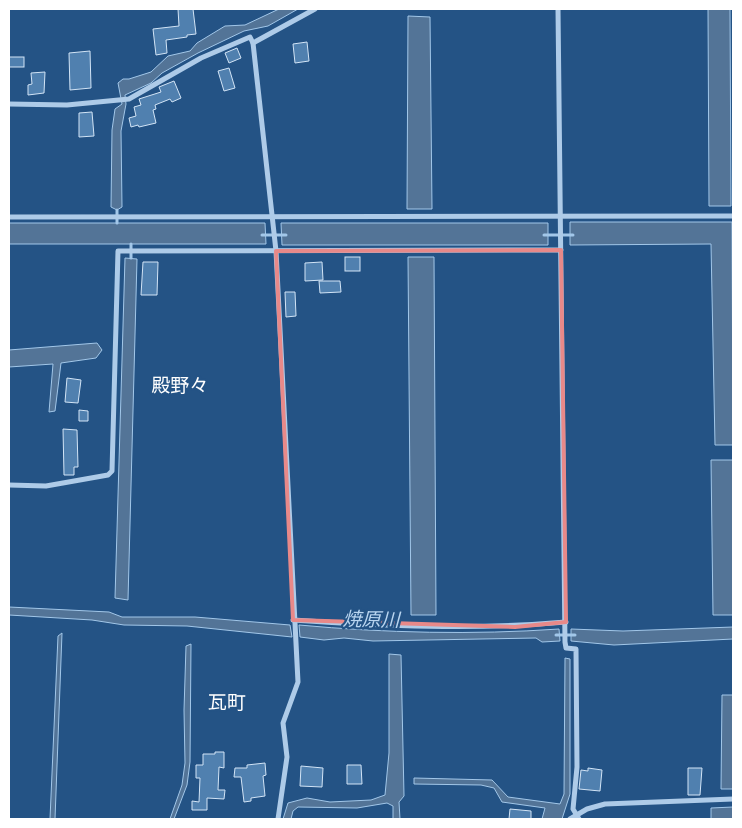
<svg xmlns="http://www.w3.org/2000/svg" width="742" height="828" font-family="Signika,'Noto Sans JP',sans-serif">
<rect width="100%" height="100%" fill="#245385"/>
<!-- water -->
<g fill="#537497" stroke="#a2c7e9">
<path d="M 279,9 L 298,9 L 268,26 L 244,31 L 198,53 L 162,73 L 151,83 L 125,95 L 126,104 L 121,131 L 122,207 L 117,210 L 111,207 L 112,130 L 115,109 L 122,104 L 118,83 L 123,79 L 129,79 L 151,72 L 168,56 L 190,51 L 197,43 L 225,26 L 245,25 Z"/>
<path d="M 708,9 L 730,9 L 731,206 L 709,206 Z"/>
<path d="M 408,16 L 430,17 L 432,209 L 407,209 Z"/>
<path d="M 570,222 L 732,222 L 733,445 L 715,445 L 711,244 L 570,245 Z"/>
<path d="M 9,223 L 265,223 L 266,244 L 9,244 Z"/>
<path d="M 281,223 L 548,223 L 548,245 L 282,245 Z"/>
<path d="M 408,257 L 434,257 L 436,615 L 411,615 Z"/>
<path d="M 125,258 L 137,259 L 128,600 L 115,598 Z"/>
<path d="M 97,343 L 102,350 L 96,358 L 61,363 L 55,411 L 49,412 L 53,364 L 9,367 L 9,350 Z"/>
<path d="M 711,460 L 733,460 L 733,615 L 713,615 Z"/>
<path d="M 9,607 L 109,612 L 122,617 L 195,617 L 290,625 L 292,637 L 187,626 L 124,625 L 92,620 L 9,615 Z"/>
<path d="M 299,625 C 385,633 474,635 559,629 L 560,641 L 542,642 L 536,638 L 373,641 L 344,638 L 324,640 L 300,637 Z"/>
<path d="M 733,627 L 733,639 L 614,645 L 571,641 L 571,629 L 623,631 Z"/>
<path d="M 62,633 L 55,819 L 50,819 L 58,636 Z"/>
<path d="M 191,644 L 190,762 L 187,785 L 174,819 L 170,819 L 182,785 L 185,763 L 184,710 L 186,646 Z"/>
<path d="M 389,654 L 401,655 L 404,796 L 399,802 L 400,819 L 393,819 L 393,806 L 387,803 L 357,808 L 298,807 L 293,811 L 291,819 L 283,819 L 288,803 L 307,798 L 330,802 L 371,800 L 385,795 L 389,753 Z"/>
<path d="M 565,658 L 570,659 L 570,794 L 562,819 L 542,819 L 545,808 L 502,802 L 494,788 L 481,785 L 414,784 L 414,778 L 492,780 L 508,797 L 560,804 L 564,794 Z"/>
<path d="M 722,695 L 733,695 L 733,789 L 721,789 Z"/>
<path d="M 733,807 L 733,819 L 711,819 L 711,808 Z"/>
</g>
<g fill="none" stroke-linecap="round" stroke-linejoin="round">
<!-- stream -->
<g stroke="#a2c7e9" stroke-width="3">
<path d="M 117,223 L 117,210"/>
<path d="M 262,235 L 286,235"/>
<path d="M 544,235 L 573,235"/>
<path d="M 131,258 L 131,244"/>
<path d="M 556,635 L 575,635"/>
</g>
</g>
<!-- building -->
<g fill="#5080af" stroke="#d2e4f6">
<path d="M 178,9 L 193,9 L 196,34 L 187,35 L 187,37 L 166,40 L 167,53 L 156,55 L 153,29 L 179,26 Z"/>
<path d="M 307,42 L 309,61 L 295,63 L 293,44 Z"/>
<path d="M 237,48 L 241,58 L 229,63 L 225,53 Z"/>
<path d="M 90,51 L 91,88 L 70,90 L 69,53 Z"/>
<rect x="9" y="57" width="15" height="10"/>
<path d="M 229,68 L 235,88 L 224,91 L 218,71 Z"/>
<path d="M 45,72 L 44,93 L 28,95 L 28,85 L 32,84 L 31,73 Z"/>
<path d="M 174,81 L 181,98 L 172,102 L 170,99 L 155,105 L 156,109 L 153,110 L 156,123 L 139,127 L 138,125 L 131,127 L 129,118 L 136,116 L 134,107 L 141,105 L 139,99 L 161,92 L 159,87 Z"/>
<path d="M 92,112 L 94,136 L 79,137 L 79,113 Z"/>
<rect x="345" y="257" width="15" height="14"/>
<path d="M 143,262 L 158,262 L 157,295 L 141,295 Z"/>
<path d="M 322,262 L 323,280 L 305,281 L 305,263 Z"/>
<path d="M 319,281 L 340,281 L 341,292 L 320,293 Z"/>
<path d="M 285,292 L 295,292 L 296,316 L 286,317 Z"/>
<path d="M 67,378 L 81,380 L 78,403 L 65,402 Z"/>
<path d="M 79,410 L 88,411 L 88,421 L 79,421 Z"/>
<path d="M 63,429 L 77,430 L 78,467 L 74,467 L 74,475 L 64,475 Z"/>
<path d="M 215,752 L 224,752 L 224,768 L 219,767 L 218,790 L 225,790 L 224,799 L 207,798 L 207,810 L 192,810 L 192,801 L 199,802 L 200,778 L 196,778 L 196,765 L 203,765 L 203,754 L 215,754 Z"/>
<path d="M 265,763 L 266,775 L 263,776 L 265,796 L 251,798 L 251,801 L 244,802 L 241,777 L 234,777 L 235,768 L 247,768 L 247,765 Z"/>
<path d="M 347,765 L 361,765 L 362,784 L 347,784 Z"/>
<path d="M 301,766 L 323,768 L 322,787 L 300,786 Z"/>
<path d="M 588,768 L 602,770 L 600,791 L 579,789 L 581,770 L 588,771 Z"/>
<path d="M 688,768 L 702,768 L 700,795 L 688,795 Z"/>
<path d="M 510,809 L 531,811 L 531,819 L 509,819 Z"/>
</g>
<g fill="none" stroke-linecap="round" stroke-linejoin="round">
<!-- street -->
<g stroke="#aecbe8" stroke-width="5">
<path d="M 558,9 L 565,642 L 566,648 L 576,649 L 577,767 L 573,809 L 579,819"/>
<path d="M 253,43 L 315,9"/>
<path d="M 9,104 L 67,105 L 129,99 L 201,58 L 250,37 L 253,43 L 276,251 L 298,682 L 283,723 L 287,757 L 278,819"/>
<path d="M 9,217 L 733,216"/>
<path d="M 9,485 L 46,486 L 108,475 L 112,471 L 118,251 L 561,250"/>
<path d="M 293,620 C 384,626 475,630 566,622"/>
<path d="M 570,819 L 587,809 L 605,804 L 733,799"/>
</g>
</g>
<!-- marked area -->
<path fill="none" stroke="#e88989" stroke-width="4" stroke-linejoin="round" d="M 561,250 L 566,622 L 515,627 L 293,620 L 276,251 Z"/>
<g text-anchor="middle" stroke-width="4.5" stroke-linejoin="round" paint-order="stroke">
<!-- neighbourhood labels -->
<g font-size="19" fill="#fff" stroke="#245385">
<text x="180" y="392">殿野々</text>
<text x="227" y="709">瓦町</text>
</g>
<!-- water labels -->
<g font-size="19" font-style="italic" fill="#b9d5f0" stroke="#245385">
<text transform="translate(371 619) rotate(1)" y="7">焼原川</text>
</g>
</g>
<!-- border -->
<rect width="742" height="828" fill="none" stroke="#ffffff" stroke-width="20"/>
</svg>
